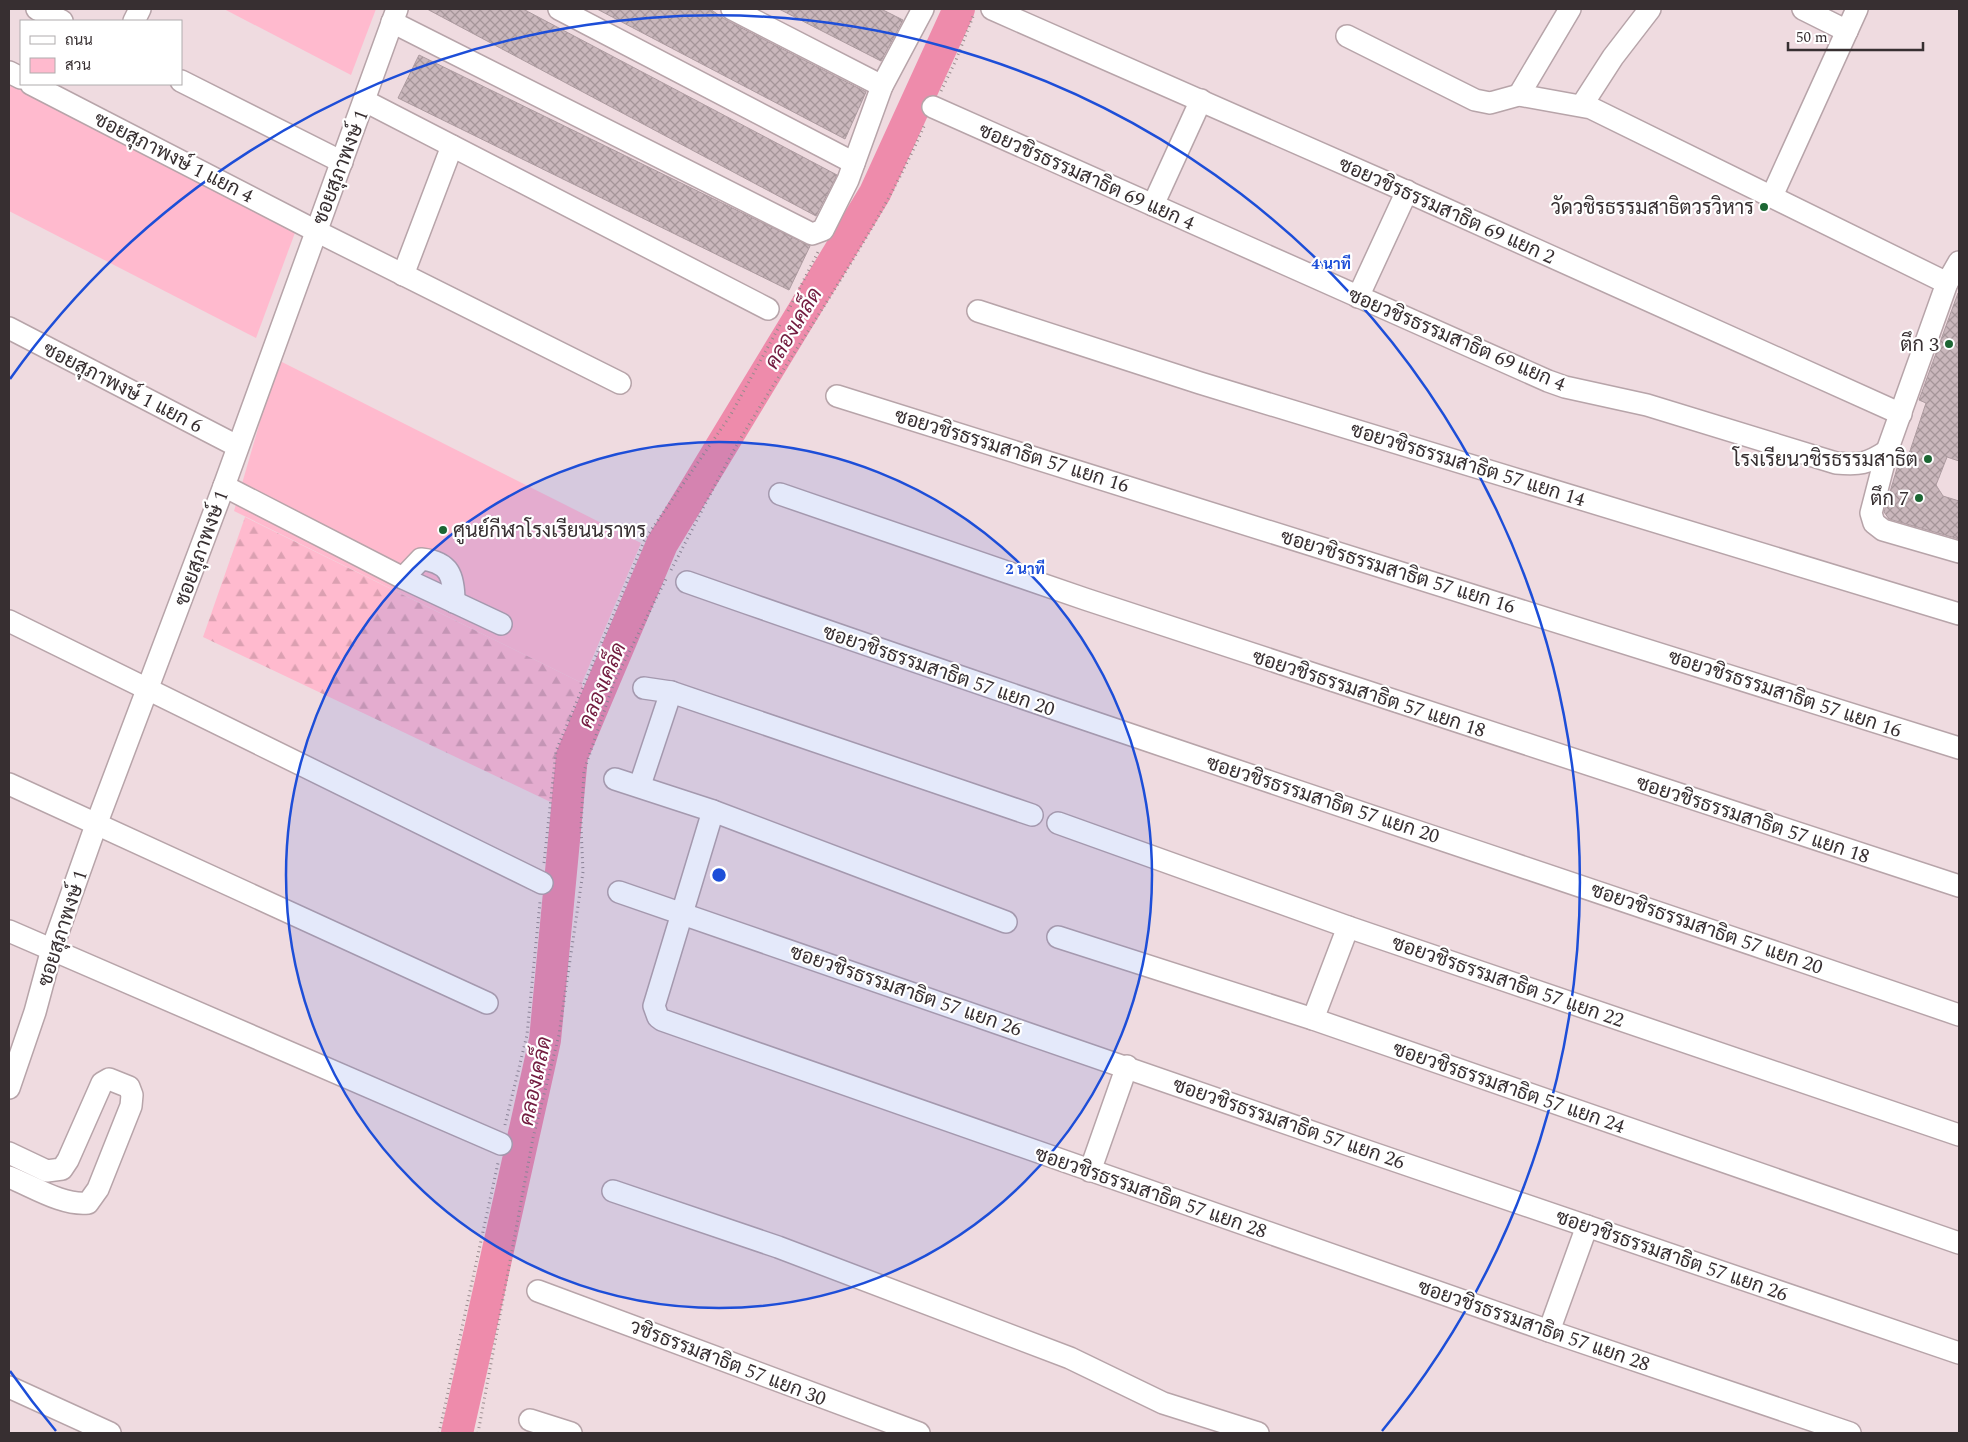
<svg xmlns="http://www.w3.org/2000/svg" width="1968" height="1442" font-family="Spectral,Sarabun,serif">
<defs>
<pattern id="forest-firs" width="22" height="20" patternUnits="userSpaceOnUse" patternTransform="scale(1.25)"><rect width="22" height="20" fill="#ffbace"/><path d="M5 1l3.5 6h-7zM16 11l3.5 6h-7z" fill="#dba0b1"/></pattern>
<pattern id="building-cross-hatch" width="8" height="8" patternUnits="userSpaceOnUse" patternTransform="scale(1.25)"><rect width="8" height="8" fill="#cab7bc"/><path d="M0 0l8 8M0 8l8-8" fill="none" stroke="#a59599"/></pattern>
</defs>
<rect width="100%" height="100%" fill="#efdbe0"/>
<!-- green -->
<g fill="#ffbace">
<path d="M 224,9 L 376,9 L 351,75 Z"/>
<path d="M 9,81 L 296,230 L 256,338 L 9,211 Z"/>
<path d="M 278,360 L 641,543 L 582,683 L 234,511 Z"/>
</g>
<!-- forest -->
<path fill="url(#forest-firs)" d="M 245,517 L 582,683 L 587,707 L 565,757 L 561,807 L 203,637 Z"/>
<g fill="none" stroke-linecap="round" stroke-linejoin="round">
<!-- river -->
<path stroke="#ee8bab" stroke-width="32" d="M 457,1433 L 545,1040 L 572,756 L 662,544 L 875,193 L 959,9"/>
</g>
<!-- building -->
<g fill="url(#building-cross-hatch)" stroke="#ad9ba0">
<path d="M 427,9 L 523,9 L 837,175 L 816,216 Z"/>
<path d="M 597,9 L 710,9 L 726,20 L 866,92 L 845,139 Z"/>
<path d="M 779,9 L 881,9 L 903,20 L 881,61 Z"/>
<path d="M 419,55 L 810,246 L 789,290 L 398,98 Z"/>
<path d="M 1958,293 L 1959,461 L 1947,457 L 1936,485 L 1943,496 L 1959,501 L 1959,539 L 1889,519 L 1884,512 L 1901,455 L 1908,457 L 1926,403 L 1919,400 Z"/>
</g>
<g fill="none" stroke-linecap="round" stroke-linejoin="round">
<!-- minor casing -->
<g stroke="#b7a4a9" stroke-width="24">
<g id="minor">
<path d="M 37,9 L 62,21"/>
<path d="M 559,9 L 854,163"/>
<path d="M 732,9 L 882,86"/>
<path d="M 992,9 L 1390,184 L 1901,414"/>
<path d="M 1803,9 L 1847,31"/>
<path d="M 134,21 L 140,9"/>
<path d="M 392,22 L 812,234 L 823,230 L 848,180 L 882,86 L 923,9"/>
<path d="M 1347,36 L 1475,100 L 1490,103 L 1519,95 L 1591,108 L 1947,283"/>
<path d="M 9,72 L 21,78"/>
<path d="M 181,81 L 342,162"/>
<path d="M 31,84 L 316,231 L 620,383"/>
<path d="M 1519,95 L 1570,9"/>
<path d="M 365,101 L 768,309"/>
<path d="M 1582,105 L 1613,57 L 1650,9"/>
<path d="M 933,107 L 1548,381 L 1565,387 L 1647,405 L 1836,463 C 1860,465 1867,464 1887,451"/>
<path d="M 1772,196 L 1857,9"/>
<path d="M 1153,205 L 1201,100"/>
<path d="M 1959,262 L 1947,283 L 1887,451 L 1871,513 L 1874,523 L 1883,530 L 1959,552"/>
<path d="M 403,275 L 452,146"/>
<path d="M 1358,297 L 1407,191"/>
<path d="M 978,311 L 1200,383 L 1959,614"/>
<path d="M 9,328 L 237,446"/>
<path d="M 837,396 L 1959,748"/>
<path d="M 224,486 L 403,578 L 501,624"/>
<path d="M 780,494 L 1085,599 L 1959,886"/>
<path d="M 403,578 L 421,559 C 450,562 454,576 454,602"/>
<path d="M 687,582 C 1109,731 1536,869 1959,1015"/>
<path d="M 9,621 L 542,883"/>
<path d="M 644,688 L 671,692 L 1032,815"/>
<path d="M 615,779 L 713,811 L 1006,922"/>
<path d="M 9,784 L 487,1003"/>
<path d="M 640,785 L 671,692"/>
<path d="M 713,811 L 654,1006 L 658,1017 L 662,1020 L 1549,1331 L 1850,1433"/>
<path d="M 1058,823 L 1348,927 L 1959,1135"/>
<path d="M 619,892 L 1358,1148 L 1959,1353"/>
<path d="M 9,931 L 501,1144"/>
<path d="M 1058,937 L 1313,1019 L 1959,1243"/>
<path d="M 1313,1019 L 1348,927"/>
<path d="M 9,1088 L 35,1012 L 52,949 L 96,825 L 224,486 L 397,9"/>
<path d="M 9,1153 L 47,1171 L 62,1169 L 68,1160 L 102,1083 L 109,1079 L 129,1087 L 132,1095 L 131,1106 L 98,1189 L 88,1203 C 63,1206 32,1186 9,1177"/>
<path d="M 1090,1171 L 1127,1066"/>
<path d="M 613,1191 L 778,1247 L 1070,1358 L 1163,1403 L 1258,1433"/>
<path d="M 538,1291 L 919,1433"/>
<path d="M 1549,1331 L 1587,1226"/>
<path d="M 9,1387 L 110,1433"/>
<path d="M 530,1420 L 571,1433"/>
</g>
</g>
<!-- path -->
<g stroke="#988a8d" stroke-width="3" stroke-dasharray="1 4" stroke-linecap="butt">
<path d="M 941,91 L 956,60 L 974,14"/>
<path d="M 788,311 L 818,252"/>
<path d="M 671,570 C 695,525 717,479 742,436 C 804,333 877,234 925,124"/>
<path d="M 544,863 L 556,751 L 645,539 L 730,416 L 780,325"/>
<path d="M 505,1125 L 527,1035 L 540,902"/>
<path d="M 439,1433 L 498,1163"/>
<path d="M 478,1433 L 533,1138 L 559,1035 L 583,872 L 581,827 L 584,771 L 614,682 L 667,577"/>
</g>
<!-- minor -->
<use href="#minor" stroke="#fff" stroke-width="21"/>
</g>
<!-- distance rings -->
<circle cx="719" cy="875" r="433" fill="#1d4ed8" fill-opacity=".12"/>
<g fill="none" stroke="#1d4ed8" stroke-width="2.5">
<circle cx="719" cy="875" r="433"/>
<path d="M56 1431A865 865 0 0 1 10 1371M10 379A865 865 0 1 1 1382 1431"/>
</g>
<!-- markers -->
<g fill="#1c6633" stroke="#fff" stroke-width="2">
<circle cx="1764" cy="207" r="5"/>
<circle cx="1949" cy="344" r="5"/>
<circle cx="1928" cy="459" r="5"/>
<circle cx="1919" cy="498" r="5"/>
<circle cx="443" cy="530" r="5"/>
</g>
<g text-anchor="middle" stroke-width="4.5" stroke-linejoin="round" paint-order="stroke">
<!-- street labels -->
<g font-size="20" fill="#372f31" stroke="#fff">
<text transform="translate(174 157) rotate(27)" y="7">ซอยสุภาพงษ์ 1 แยก 4</text>
<text transform="translate(340 167) rotate(-69)" y="7">ซอยสุภาพงษ์ 1</text>
<text transform="translate(1087 176) rotate(24)" y="7">ซอยวชิรธรรมสาธิต 69 แยก 4</text>
<text transform="translate(1447 210) rotate(24)" y="7">ซอยวชิรธรรมสาธิต 69 แยก 2</text>
<text transform="translate(1457 339) rotate(23)" y="7">ซอยวชิรธรรมสาธิต 69 แยก 4</text>
<text transform="translate(123 387) rotate(27)" y="7">ซอยสุภาพงษ์ 1 แยก 6</text>
<text transform="translate(1012 450) rotate(17)" y="7">ซอยวชิรธรรมสาธิต 57 แยก 16</text>
<text transform="translate(1468 464) rotate(17)" y="7">ซอยวชิรธรรมสาธิต 57 แยก 14</text>
<text transform="translate(201 548) rotate(-70)" y="7">ซอยสุภาพงษ์ 1</text>
<text transform="translate(1398 571) rotate(17)" y="7">ซอยวชิรธรรมสาธิต 57 แยก 16</text>
<text transform="translate(939 670) rotate(19)" y="7">ซอยวชิรธรรมสาธิต 57 แยก 20</text>
<text transform="translate(1369 693) rotate(18)" y="7">ซอยวชิรธรรมสาธิต 57 แยก 18</text>
<text transform="translate(1785 693) rotate(18)" y="7">ซอยวชิรธรรมสาธิต 57 แยก 16</text>
<text transform="translate(1323 799) rotate(18)" y="7">ซอยวชิรธรรมสาธิต 57 แยก 20</text>
<text transform="translate(1753 819) rotate(18)" y="7">ซอยวชิรธรรมสาธิต 57 แยก 18</text>
<text transform="translate(62 928) rotate(-72)" y="7">ซอยสุภาพงษ์ 1</text>
<text transform="translate(1707 928) rotate(19)" y="7">ซอยวชิรธรรมสาธิต 57 แยก 20</text>
<text transform="translate(1508 981) rotate(19)" y="7">ซอยวชิรธรรมสาธิต 57 แยก 22</text>
<text transform="translate(906 990) rotate(19)" y="7">ซอยวชิรธรรมสาธิต 57 แยก 26</text>
<text transform="translate(1509 1087) rotate(19)" y="7">ซอยวชิรธรรมสาธิต 57 แยก 24</text>
<text transform="translate(1289 1123) rotate(19)" y="7">ซอยวชิรธรรมสาธิต 57 แยก 26</text>
<text transform="translate(1151 1192) rotate(19)" y="7">ซอยวชิรธรรมสาธิต 57 แยก 28</text>
<text transform="translate(1672 1255) rotate(19)" y="7">ซอยวชิรธรรมสาธิต 57 แยก 26</text>
<text transform="translate(1534 1325) rotate(19)" y="7">ซอยวชิรธรรมสาธิต 57 แยก 28</text>
<text transform="translate(728 1362) rotate(21)" y="7">วชิรธรรมสาธิต 57 แยก 30</text>
</g>
<!-- poi labels -->
<g font-size="20" fill="#372f31" stroke="#fff" text-anchor="end">
<text x="1754" y="214">วัดวชิรธรรมสาธิตวรวิหาร</text>
<text x="1939" y="351">ตึก 3</text>
<text x="1918" y="466">โรงเรียนวชิรธรรมสาธิต</text>
<text x="1909" y="505">ตึก 7</text>
<text x="453" y="537" text-anchor="start">ศูนย์กีฬาโรงเรียนนราทร</text>
</g>
<!-- water labels -->
<g font-size="21" font-style="italic" fill="#721b3f" stroke="#fff">
<text transform="translate(793 328) rotate(-59)" y="7">คลองเคล็ด</text>
<text transform="translate(602 685) rotate(-67)" y="7">คลองเคล็ด</text>
<text transform="translate(535 1081) rotate(-78)" y="7">คลองเคล็ด</text>
</g>
</g>
<circle cx="719" cy="875" r="8" fill="#1d4ed8" stroke="#fff" stroke-width="2.5"/>
<g font-size="15" text-anchor="middle" font-weight="bold" fill="#1d4ed8" stroke="#fff" stroke-width="4.5" stroke-linejoin="round" paint-order="stroke">
<text x="1331" y="269">4 นาที</text>
<text x="1025" y="574">2 นาที</text>
</g>
<!-- border -->
<rect width="1968" height="1442" fill="none" stroke="#372f31" stroke-width="20"/>
<!-- legend -->
<rect x="20" y="20" width="162" height="65" fill="#ffffff" stroke="#afacad"/>
<rect x="30" y="36" width="25" height="8" fill="#ffffff" stroke="#afacad"/>
<text x="65" y="45" font-size="15" fill="#372f31">ถนน</text>
<rect x="30" y="58" width="25" height="15" fill="#ffbace" stroke="#afacad"/>
<text x="65" y="70" font-size="15" fill="#372f31">สวน</text>
<!-- scale -->
<path d="M1788 42v8h135v-8" fill="none" stroke="#372f31" stroke-width="2.5"/>
<text x="1796" y="42" font-size="15" fill="#372f31" stroke="#ffffff" stroke-width="4" paint-order="stroke">50 m</text>
</svg>
